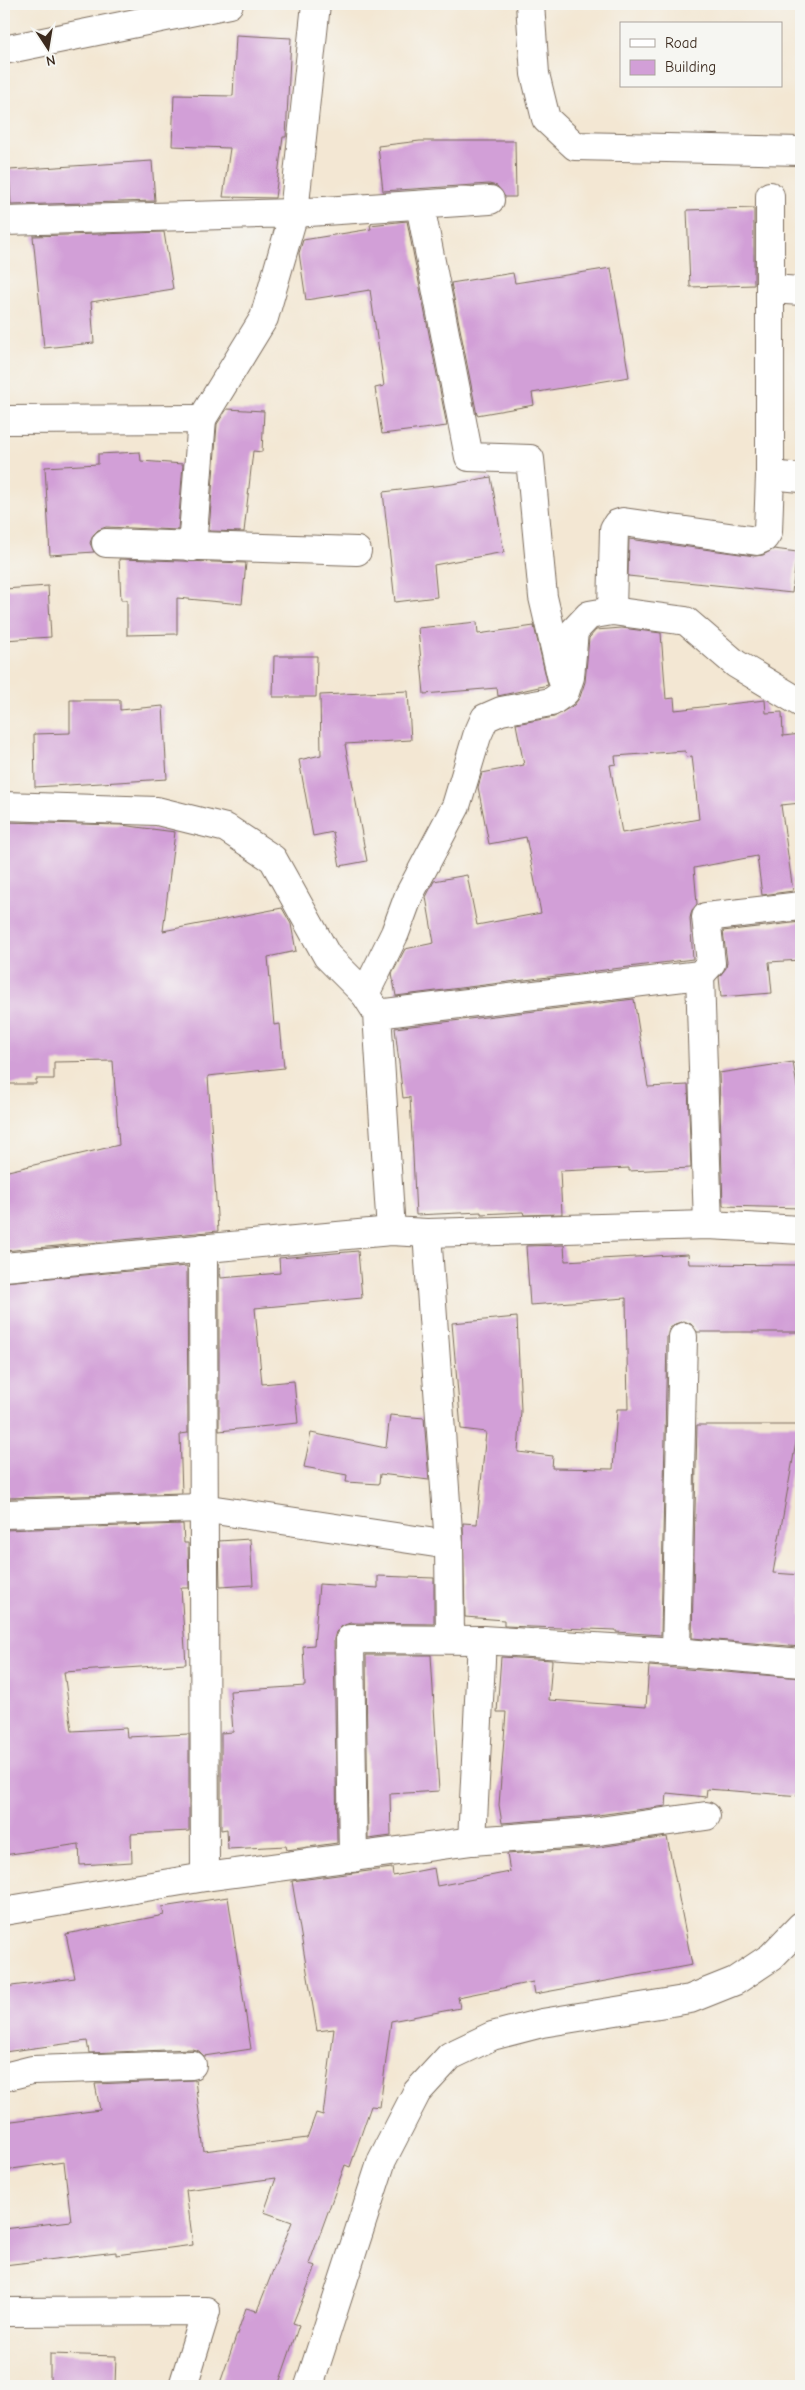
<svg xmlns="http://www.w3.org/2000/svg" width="805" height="2390" font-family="'Comic Neue',sans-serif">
<rect width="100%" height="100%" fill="#f6f6f2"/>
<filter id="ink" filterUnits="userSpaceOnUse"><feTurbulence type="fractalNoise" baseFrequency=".02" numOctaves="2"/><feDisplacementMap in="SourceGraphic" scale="10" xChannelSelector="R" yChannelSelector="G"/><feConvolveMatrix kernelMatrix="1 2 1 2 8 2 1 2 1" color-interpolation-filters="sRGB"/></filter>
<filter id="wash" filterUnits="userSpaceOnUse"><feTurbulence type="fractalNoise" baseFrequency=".0096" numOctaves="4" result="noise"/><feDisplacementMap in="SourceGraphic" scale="20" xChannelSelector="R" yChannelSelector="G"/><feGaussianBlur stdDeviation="1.12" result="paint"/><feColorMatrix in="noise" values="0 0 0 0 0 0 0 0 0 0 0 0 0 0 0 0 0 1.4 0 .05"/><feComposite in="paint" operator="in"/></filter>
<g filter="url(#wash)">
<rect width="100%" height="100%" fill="#f3e7d3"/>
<g id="blocks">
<!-- building -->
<g fill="#d29fd7" fill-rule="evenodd">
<path d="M 236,35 L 291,38 L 286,137 L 283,137 L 275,198 L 223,197 L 230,148 L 172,146 L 174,95 L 233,96 Z"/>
<path d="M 420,141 L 515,141 L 516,197 L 505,197 L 497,186 L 489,184 L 383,191 L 378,146 Z"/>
<path d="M 152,161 L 155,201 L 11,205 L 9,170 Z"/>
<path d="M 754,208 L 754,285 L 690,287 L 687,210 Z"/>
<path d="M 407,221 L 447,426 L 382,434 L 375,388 L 384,386 L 370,290 L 306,300 L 299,253 L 303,240 L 371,229 L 370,225 Z"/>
<path d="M 164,232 L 173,289 L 91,302 L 94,343 L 44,348 L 33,236 Z"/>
<path d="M 611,268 L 629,377 L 532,393 L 534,405 L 477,415 L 451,283 L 513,273 L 515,283 Z"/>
<path d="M 227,409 L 264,411 L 262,452 L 253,451 L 244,532 L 209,531 L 217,424 Z"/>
<path d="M 140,452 L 141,461 L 183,464 L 178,530 L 106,527 L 98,530 L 93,535 L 90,543 L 94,552 L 50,555 L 45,467 L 98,464 L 98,454 Z"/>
<path d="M 491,477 L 504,552 L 434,565 L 437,597 L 395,602 L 383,492 L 452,484 Z"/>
<path d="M 629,539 L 755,556 L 763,555 L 774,549 L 797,552 L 792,593 L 628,576 Z"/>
<path d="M 119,559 L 246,563 L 242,604 L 177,598 L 177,634 L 127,635 L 127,600 L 121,600 Z"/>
<path d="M 48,586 L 51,637 L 4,640 L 4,589 Z"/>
<path d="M 477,622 L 478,634 L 534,626 L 548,685 L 498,696 L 497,688 L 424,694 L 418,628 Z"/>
<path d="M 622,628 L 661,633 L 666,699 L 674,698 L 675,710 L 765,700 L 766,713 L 782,712 L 783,736 L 801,734 L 801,803 L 781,805 L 793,891 L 762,895 L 757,856 L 694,868 L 697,904 L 692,910 L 690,918 L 693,959 L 396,996 L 392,974 L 405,949 L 434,943 L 426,897 L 434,881 L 467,875 L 477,925 L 541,913 L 526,837 L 489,844 L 478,787 L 482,773 L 524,765 L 516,724 L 554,717 L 574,705 L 580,697 L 585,682 L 589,638 L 596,630 ZM 685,751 L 686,757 L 692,756 L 699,819 L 622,833 L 610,765 L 616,764 L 615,756 Z"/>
<path d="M 274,656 L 317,656 L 316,697 L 273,697 Z"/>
<path d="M 408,691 L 411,740 L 345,744 L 367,861 L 340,866 L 333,832 L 313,836 L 299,760 L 321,755 L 320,695 Z"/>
<path d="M 70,700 L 120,700 L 120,710 L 163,706 L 167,779 L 35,787 L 34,734 L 70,733 Z"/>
<path d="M 4,822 L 121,825 L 175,832 L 163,931 L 282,908 L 291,924 L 296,951 L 268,957 L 274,1025 L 280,1024 L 284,1068 L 208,1076 L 218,1231 L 4,1251 L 4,1172 L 119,1145 L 113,1061 L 54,1062 L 54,1079 L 36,1079 L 36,1084 L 4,1084 Z"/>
<path d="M 801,922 L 801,960 L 769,962 L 772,993 L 721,997 L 719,977 L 726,968 L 727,962 L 723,931 Z"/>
<path d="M 634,999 L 648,1087 L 688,1085 L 691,1168 L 629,1171 L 629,1168 L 560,1171 L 562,1214 L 524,1215 L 523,1212 L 481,1214 L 481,1212 L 416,1215 L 410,1097 L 403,1098 L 395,1028 Z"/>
<path d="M 793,1062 L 801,1111 L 801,1208 L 723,1206 L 719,1073 Z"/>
<path d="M 564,1245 L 565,1261 L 688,1254 L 689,1264 L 801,1265 L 801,1332 L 697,1332 L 691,1324 L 684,1321 L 675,1324 L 669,1329 L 667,1337 L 661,1635 L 616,1632 L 616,1630 L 504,1626 L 504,1620 L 465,1617 L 463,1523 L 477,1524 L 486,1432 L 461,1429 L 452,1323 L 517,1317 L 521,1411 L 518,1452 L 553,1456 L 552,1468 L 613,1469 L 617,1409 L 628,1409 L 626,1298 L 530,1305 L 526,1246 Z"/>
<path d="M 358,1251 L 362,1298 L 255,1308 L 262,1384 L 294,1381 L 298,1423 L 219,1431 L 219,1263 L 221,1278 L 280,1273 L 279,1258 Z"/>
<path d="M 187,1266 L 188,1433 L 180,1434 L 182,1493 L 8,1498 L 4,1458 L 4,1282 Z"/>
<path d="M 390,1415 L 424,1418 L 429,1480 L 380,1474 L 379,1484 L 346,1482 L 347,1475 L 304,1467 L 311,1433 L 386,1448 Z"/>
<path d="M 697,1425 L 799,1425 L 773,1573 L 801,1575 L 801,1647 L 692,1638 Z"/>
<path d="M 183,1524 L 184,1543 L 188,1543 L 189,1588 L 181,1588 L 186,1664 L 64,1672 L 72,1731 L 126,1728 L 127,1737 L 189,1734 L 189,1831 L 131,1834 L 132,1862 L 80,1865 L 79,1844 L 4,1855 L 4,1530 Z"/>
<path d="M 250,1539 L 253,1585 L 220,1587 L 219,1541 Z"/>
<path d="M 378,1576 L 434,1578 L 434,1624 L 350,1623 L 342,1626 L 336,1632 L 334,1639 L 337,1843 L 287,1850 L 286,1846 L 228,1849 L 227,1829 L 221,1830 L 221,1733 L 233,1732 L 230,1691 L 305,1686 L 303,1646 L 314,1645 L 319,1584 L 378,1588 Z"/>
<path d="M 366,1655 L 431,1655 L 439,1791 L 390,1794 L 391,1836 L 368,1839 Z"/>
<path d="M 501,1657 L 552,1660 L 549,1700 L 646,1707 L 649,1666 L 801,1678 L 801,1796 L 707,1789 L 706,1797 L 667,1793 L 666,1806 L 590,1816 L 502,1823 L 499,1805 L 506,1712 L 497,1712 Z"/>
<path d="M 667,1837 L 692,1965 L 535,1994 L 533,1982 L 458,1997 L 460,2008 L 391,2021 L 380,2107 L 371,2106 L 350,2167 L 345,2165 L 309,2264 L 316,2266 L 293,2323 L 299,2325 L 278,2386 L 219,2386 L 246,2308 L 257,2311 L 292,2222 L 264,2212 L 276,2178 L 186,2190 L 193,2245 L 116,2255 L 116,2252 L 4,2265 L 4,2229 L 71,2221 L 64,2162 L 4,2170 L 4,2122 L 100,2110 L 95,2084 L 195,2080 L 204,2151 L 307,2138 L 316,2113 L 323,2115 L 334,2029 L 317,2031 L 292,1881 L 392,1868 L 393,1876 L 434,1868 L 437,1886 L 510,1872 L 507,1854 L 593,1848 Z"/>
<path d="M 228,1897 L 251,2049 L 204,2056 L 199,2051 L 192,2049 L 89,2053 L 87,2041 L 4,2052 L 4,1987 L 75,1978 L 66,1934 L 164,1915 L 162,1907 Z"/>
<path d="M 50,2354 L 116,2356 L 115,2386 L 50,2386 Z"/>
</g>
</g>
</g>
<g filter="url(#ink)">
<use href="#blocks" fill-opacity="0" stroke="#7b6c5d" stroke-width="1"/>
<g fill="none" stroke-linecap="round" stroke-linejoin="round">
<!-- street casing -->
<g stroke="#7b6c5d" stroke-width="30">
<g id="street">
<path d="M 316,4 L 294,213 L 490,200"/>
<path d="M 530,4 L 535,74 L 546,119 L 575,146 L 801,151"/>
<path d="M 4,50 L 229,4"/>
<path d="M 420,205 L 469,457 L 530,459 L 543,597 L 562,679"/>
<path d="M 4,221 L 294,213 L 264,318 L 202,419"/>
<path d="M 771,289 L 801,291"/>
<path d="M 4,420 L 202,419 L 192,547"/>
<path d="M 770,475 L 770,196"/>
<path d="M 106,543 L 357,551"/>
<path d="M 612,611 L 614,529 L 617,524 L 623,522 L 757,541 L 764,538 L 768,532 L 770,475 L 801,478"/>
<path d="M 4,806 L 157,811 L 226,828 L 273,859 L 327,956 L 365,994 L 374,1008"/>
<path d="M 700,975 L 708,1225"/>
<path d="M 365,994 L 395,933 L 409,895 L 456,806 L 477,736 L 485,718 L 501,711 L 551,702 L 565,692 L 570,677 L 574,631 L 589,615 L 612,611 L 686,621 L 736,664 L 801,703"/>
<path d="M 391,1231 L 377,1014 L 700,975 L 711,963 L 706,917 L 801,906"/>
<path d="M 427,1233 L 449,1545 L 450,1638"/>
<path d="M 203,1248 C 202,1458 206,1668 205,1877"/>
<path d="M 4,1267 L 391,1231 L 427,1233 L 708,1225 L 801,1230"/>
<path d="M 4,1514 L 202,1508 L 449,1545"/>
<path d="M 676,1652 L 683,1337"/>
<path d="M 472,1841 L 482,1640"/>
<path d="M 353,1858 L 350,1639 L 482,1640 L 676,1652 L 801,1663"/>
<path d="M 4,1911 L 205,1877 L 472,1841 L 592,1832 L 706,1816"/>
<path d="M 4,2077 L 32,2070 L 192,2065"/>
<path d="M 4,2312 L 206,2311 L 183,2386"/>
<path d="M 309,2386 L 382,2160 L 417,2092 L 450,2056 L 492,2036 L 542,2023 L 690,1999 L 735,1981 L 771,1957 L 801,1926"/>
</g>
</g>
<!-- street -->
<use href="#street" stroke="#fff" stroke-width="28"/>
</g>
</g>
<!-- margin -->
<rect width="805" height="2390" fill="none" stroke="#f6f6f2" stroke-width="20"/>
<!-- legend -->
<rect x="620" y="22" width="162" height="65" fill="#f6f6f2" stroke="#aba49d"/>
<rect x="630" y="39" width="25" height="8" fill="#ffffff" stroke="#aba49d"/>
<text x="665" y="48" font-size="15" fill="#3b2a1e">Road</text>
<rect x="630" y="60" width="25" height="15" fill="#d29fd7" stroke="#aba49d"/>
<text x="665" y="72" font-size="15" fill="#3b2a1e">Building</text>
<!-- north arrow -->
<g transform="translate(48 48) rotate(168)" stroke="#f6f6f2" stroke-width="4" paint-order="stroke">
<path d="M0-4L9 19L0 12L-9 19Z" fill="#3b2a1e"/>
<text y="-8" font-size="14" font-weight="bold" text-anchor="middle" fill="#3b2a1e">N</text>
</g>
</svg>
